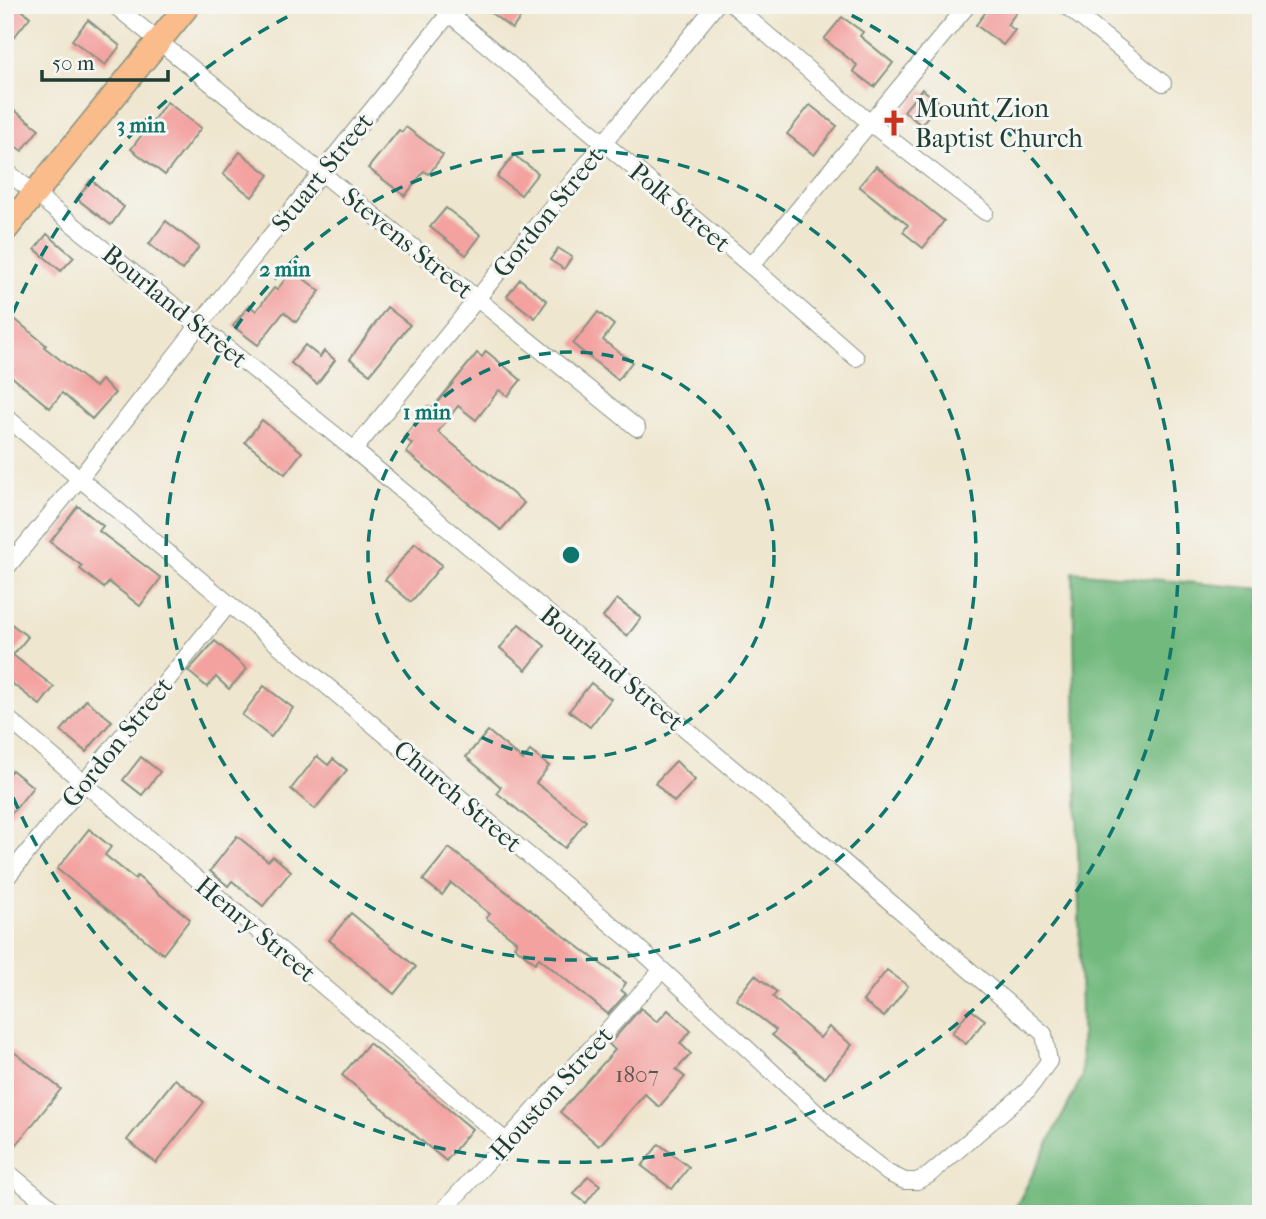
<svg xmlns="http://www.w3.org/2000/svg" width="1266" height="1219" font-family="'IM FELL French Canon',serif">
<rect width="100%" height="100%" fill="#f6f6f2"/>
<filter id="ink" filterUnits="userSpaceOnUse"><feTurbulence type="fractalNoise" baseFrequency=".0143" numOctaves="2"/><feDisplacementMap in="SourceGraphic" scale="14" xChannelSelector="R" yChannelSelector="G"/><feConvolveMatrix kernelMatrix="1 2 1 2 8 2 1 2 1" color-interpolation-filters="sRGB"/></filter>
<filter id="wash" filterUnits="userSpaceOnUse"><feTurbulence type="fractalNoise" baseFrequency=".00686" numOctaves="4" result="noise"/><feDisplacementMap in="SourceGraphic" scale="28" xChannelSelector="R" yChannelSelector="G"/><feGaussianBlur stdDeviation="1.57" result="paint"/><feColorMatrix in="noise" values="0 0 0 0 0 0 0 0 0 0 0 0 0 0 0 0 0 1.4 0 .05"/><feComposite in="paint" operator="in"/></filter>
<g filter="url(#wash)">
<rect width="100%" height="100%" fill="#efe6cf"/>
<!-- forest -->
<path fill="#72b97e" stroke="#487b59" stroke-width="2" d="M 1073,572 L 1261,589 L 1261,1214 L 1009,1214 L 1017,1205 L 1082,1077 Z"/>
<g id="blocks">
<!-- building -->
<g fill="#f3a2a0">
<path d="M 5,5 L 16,5 L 30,17 L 14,37 L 5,30 Z"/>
<path d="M 481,5 L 530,5 L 512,29 Z"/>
<path d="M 991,5 L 1022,5 L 1007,25 L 1015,30 L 1003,45 L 976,25 Z"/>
<path d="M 842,17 L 863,32 L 860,36 L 893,63 L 874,87 L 853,71 L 857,65 L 824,39 Z"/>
<path d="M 88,20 L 120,46 L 105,65 L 72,40 Z"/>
<path d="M 922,89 L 939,102 L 921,125 L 904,111 Z"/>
<path d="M 167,102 L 201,128 L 165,175 L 131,149 Z"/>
<path d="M 5,103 L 39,129 L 22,151 L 5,139 Z"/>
<path d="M 810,105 L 837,126 L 814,155 L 787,134 Z"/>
<path d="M 406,127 L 443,155 L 429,174 L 424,171 L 405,196 L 368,168 L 399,130 L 402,132 Z"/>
<path d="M 240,152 L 269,175 L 252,197 L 223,174 Z"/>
<path d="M 514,155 L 538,173 L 521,195 L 497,177 Z"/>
<path d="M 876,166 L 944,221 L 923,248 L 903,232 L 908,225 L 859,186 Z"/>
<path d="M 91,180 L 124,207 L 111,225 L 77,199 Z"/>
<path d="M 446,208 L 481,235 L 466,255 L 430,227 Z"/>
<path d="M 166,221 L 199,247 L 182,270 L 149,244 Z"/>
<path d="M 47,234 L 74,257 L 61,271 L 35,249 Z"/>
<path d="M 558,248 L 572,257 L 564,269 L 550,260 Z"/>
<path d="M 292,270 L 320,291 L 296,322 L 284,312 L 258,345 L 233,326 L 249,305 L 256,311 L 274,288 L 277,290 Z"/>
<path d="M 520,279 L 547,301 L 535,318 L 507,296 Z"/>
<path d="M 387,307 L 410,325 L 370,374 L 350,359 Z"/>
<path d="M 5,311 L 46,345 L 44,347 L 95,387 L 101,380 L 115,393 L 92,419 L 62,393 L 50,408 L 5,371 Z"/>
<path d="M 598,312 L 614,325 L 603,340 L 632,362 L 618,380 L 573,344 Z"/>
<path d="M 305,345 L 320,357 L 324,351 L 335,360 L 317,384 L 291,363 Z"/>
<path d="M 486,351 L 521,380 L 508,396 L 499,390 L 476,420 L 458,406 L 438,432 L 524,503 L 501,530 L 406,452 L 412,444 L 404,437 L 428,406 L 432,409 L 477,353 L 482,357 Z"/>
<path d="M 262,420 L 302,452 L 285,474 L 245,442 Z"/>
<path d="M 78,506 L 103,526 L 99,531 L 161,578 L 140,606 L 109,582 L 104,588 L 80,569 L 82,566 L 50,542 Z"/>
<path d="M 415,543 L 442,565 L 411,602 L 385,580 Z"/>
<path d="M 617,599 L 641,618 L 627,636 L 603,617 Z"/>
<path d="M 5,619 L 28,637 L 13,655 L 54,687 L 40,705 L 5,678 Z"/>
<path d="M 519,624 L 545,646 L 526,670 L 500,648 Z"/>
<path d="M 215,641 L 247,669 L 229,689 L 216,677 L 207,687 L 188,671 Z"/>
<path d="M 591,683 L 611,699 L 590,727 L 569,711 Z"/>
<path d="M 264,686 L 293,708 L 271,737 L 242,715 Z"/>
<path d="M 86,700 L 112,721 L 86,752 L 61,731 Z"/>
<path d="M 488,731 L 523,760 L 530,751 L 549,766 L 536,783 L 586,821 L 565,848 L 497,793 L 501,787 L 466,757 Z"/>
<path d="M 317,756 L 328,765 L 333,759 L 347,770 L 315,809 L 291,789 Z"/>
<path d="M 141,757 L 160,772 L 142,795 L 123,780 Z"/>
<path d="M 676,761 L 695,780 L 674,802 L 655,783 Z"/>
<path d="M 12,770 L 33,787 L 5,822 L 5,778 Z"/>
<path d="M 89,829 L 111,847 L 105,855 L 135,879 L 137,876 L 190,919 L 163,954 L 57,869 Z"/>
<path d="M 237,836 L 268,861 L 273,856 L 291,871 L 263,906 L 232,881 L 228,886 L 210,871 Z"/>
<path d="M 449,848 L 626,983 L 621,990 L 626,994 L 608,1014 L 539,958 L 535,963 L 514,946 L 517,942 L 486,918 L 490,914 L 451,883 L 442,895 L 423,880 Z"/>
<path d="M 351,913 L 416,967 L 394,994 L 329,940 Z"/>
<path d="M 887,970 L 908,986 L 884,1017 L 863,1001 Z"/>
<path d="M 755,975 L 777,992 L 773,997 L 820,1038 L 829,1027 L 852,1045 L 825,1078 L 772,1035 L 776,1030 L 736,999 Z"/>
<path d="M 641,1008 L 657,1022 L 668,1010 L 691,1031 L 680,1043 L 691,1054 L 676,1070 L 685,1077 L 659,1107 L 645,1094 L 599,1146 L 560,1112 L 615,1050 L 609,1044 Z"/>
<path d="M 970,1009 L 985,1020 L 966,1044 L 952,1033 Z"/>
<path d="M 369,1043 L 472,1129 L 446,1161 L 342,1075 Z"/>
<path d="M 5,1045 L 61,1089 L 5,1159 Z"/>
<path d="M 175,1079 L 204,1102 L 156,1163 L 127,1140 Z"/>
<path d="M 659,1144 L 689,1167 L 672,1189 L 642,1166 Z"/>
<path d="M 588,1176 L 600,1185 L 586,1203 L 574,1194 Z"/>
</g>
</g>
</g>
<g filter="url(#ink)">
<use href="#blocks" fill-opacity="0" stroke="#879282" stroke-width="2"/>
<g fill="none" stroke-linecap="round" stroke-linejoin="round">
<!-- minor casing -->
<g stroke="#879282" stroke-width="18">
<g id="minor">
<path d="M 114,5 L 637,428"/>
<path d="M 439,5 L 751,266 L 856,358"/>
<path d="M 733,5 L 870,123 L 985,212"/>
<path d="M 1065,5 L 1163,83"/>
<path d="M 5,170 L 354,450 L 826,847 L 1044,1034 L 1049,1061 L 1028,1090 L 929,1175 L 917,1181 L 905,1181 L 888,1173 L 847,1141 L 631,941 L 5,416"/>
<path d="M 751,266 L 968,5"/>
<path d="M 354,450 L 716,5"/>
<path d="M 5,570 L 79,479 L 199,325 L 456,5"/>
<path d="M 5,716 L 507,1142"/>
<path d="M 5,880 L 229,604"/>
<path d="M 5,1170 L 59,1214"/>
<path d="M 440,1214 L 661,971"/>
</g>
</g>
<!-- primary casing -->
<g stroke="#879282" stroke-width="27">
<path id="primary" d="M 5,230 L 188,5"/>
</g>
<!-- minor -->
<use href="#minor" stroke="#fff" stroke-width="16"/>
<!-- primary -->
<use href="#primary" stroke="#f9bc8a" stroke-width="24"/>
</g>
</g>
<!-- distance rings -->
<g fill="none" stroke="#0f766e" stroke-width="3.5" stroke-dasharray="12 9">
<circle cx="571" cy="555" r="203"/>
<circle cx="571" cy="555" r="405"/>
<path d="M5 332A608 608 0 0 1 309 6M833 6A608 608 0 1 1 5 778"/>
</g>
<!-- icons -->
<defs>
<g id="church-bare" transform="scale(2.1)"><path d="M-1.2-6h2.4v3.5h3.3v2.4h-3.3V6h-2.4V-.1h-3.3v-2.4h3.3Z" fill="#c8321e" stroke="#f6f6f2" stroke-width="2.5" paint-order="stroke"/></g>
</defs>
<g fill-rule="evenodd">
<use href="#church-bare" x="894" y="123"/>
</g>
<g text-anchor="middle" stroke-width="6" stroke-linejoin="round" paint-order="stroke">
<!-- number labels -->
<g font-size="23" fill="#54564f">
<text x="637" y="1082">1807</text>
</g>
<!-- poi labels -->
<g font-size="26" fill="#1f3d34" stroke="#f6f6f2" text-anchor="start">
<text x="915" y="117">Mount Zion<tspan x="915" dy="30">Baptist Church</tspan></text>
</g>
<!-- street labels -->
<g font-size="26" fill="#1f3d34" stroke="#f6f6f2">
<text transform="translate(322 172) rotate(-51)" y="9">Stuart Street</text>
<text transform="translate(680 207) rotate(40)" y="9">Polk Street</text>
<text transform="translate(548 212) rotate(-51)" y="9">Gordon Street</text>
<text transform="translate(408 243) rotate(39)" y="9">Stevens Street</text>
<text transform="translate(175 306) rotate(39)" y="9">Bourland Street</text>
<text transform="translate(612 668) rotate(40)" y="9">Bourland Street</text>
<text transform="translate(117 742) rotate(-51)" y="9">Gordon Street</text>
<text transform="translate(458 796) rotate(40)" y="9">Church Street</text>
<text transform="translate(256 929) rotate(40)" y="9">Henry Street</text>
<text transform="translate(551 1093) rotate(-48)" y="9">Houston Street</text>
</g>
</g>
<circle cx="571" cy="555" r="10" fill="#0f766e" stroke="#f6f6f2" stroke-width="3.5"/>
<g font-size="21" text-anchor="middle" font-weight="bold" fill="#0f766e" stroke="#f6f6f2" stroke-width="6" stroke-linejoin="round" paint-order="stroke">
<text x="141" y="132">3 min</text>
<text x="285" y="276">2 min</text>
<text x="427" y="419">1 min</text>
</g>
<!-- margin -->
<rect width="1266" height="1219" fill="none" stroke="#f6f6f2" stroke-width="28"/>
<!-- scale -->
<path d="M42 70v10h126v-10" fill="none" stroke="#1f3d34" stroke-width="3.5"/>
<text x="52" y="70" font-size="21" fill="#1f3d34" stroke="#f6f6f2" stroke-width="5" paint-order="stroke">50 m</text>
</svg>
